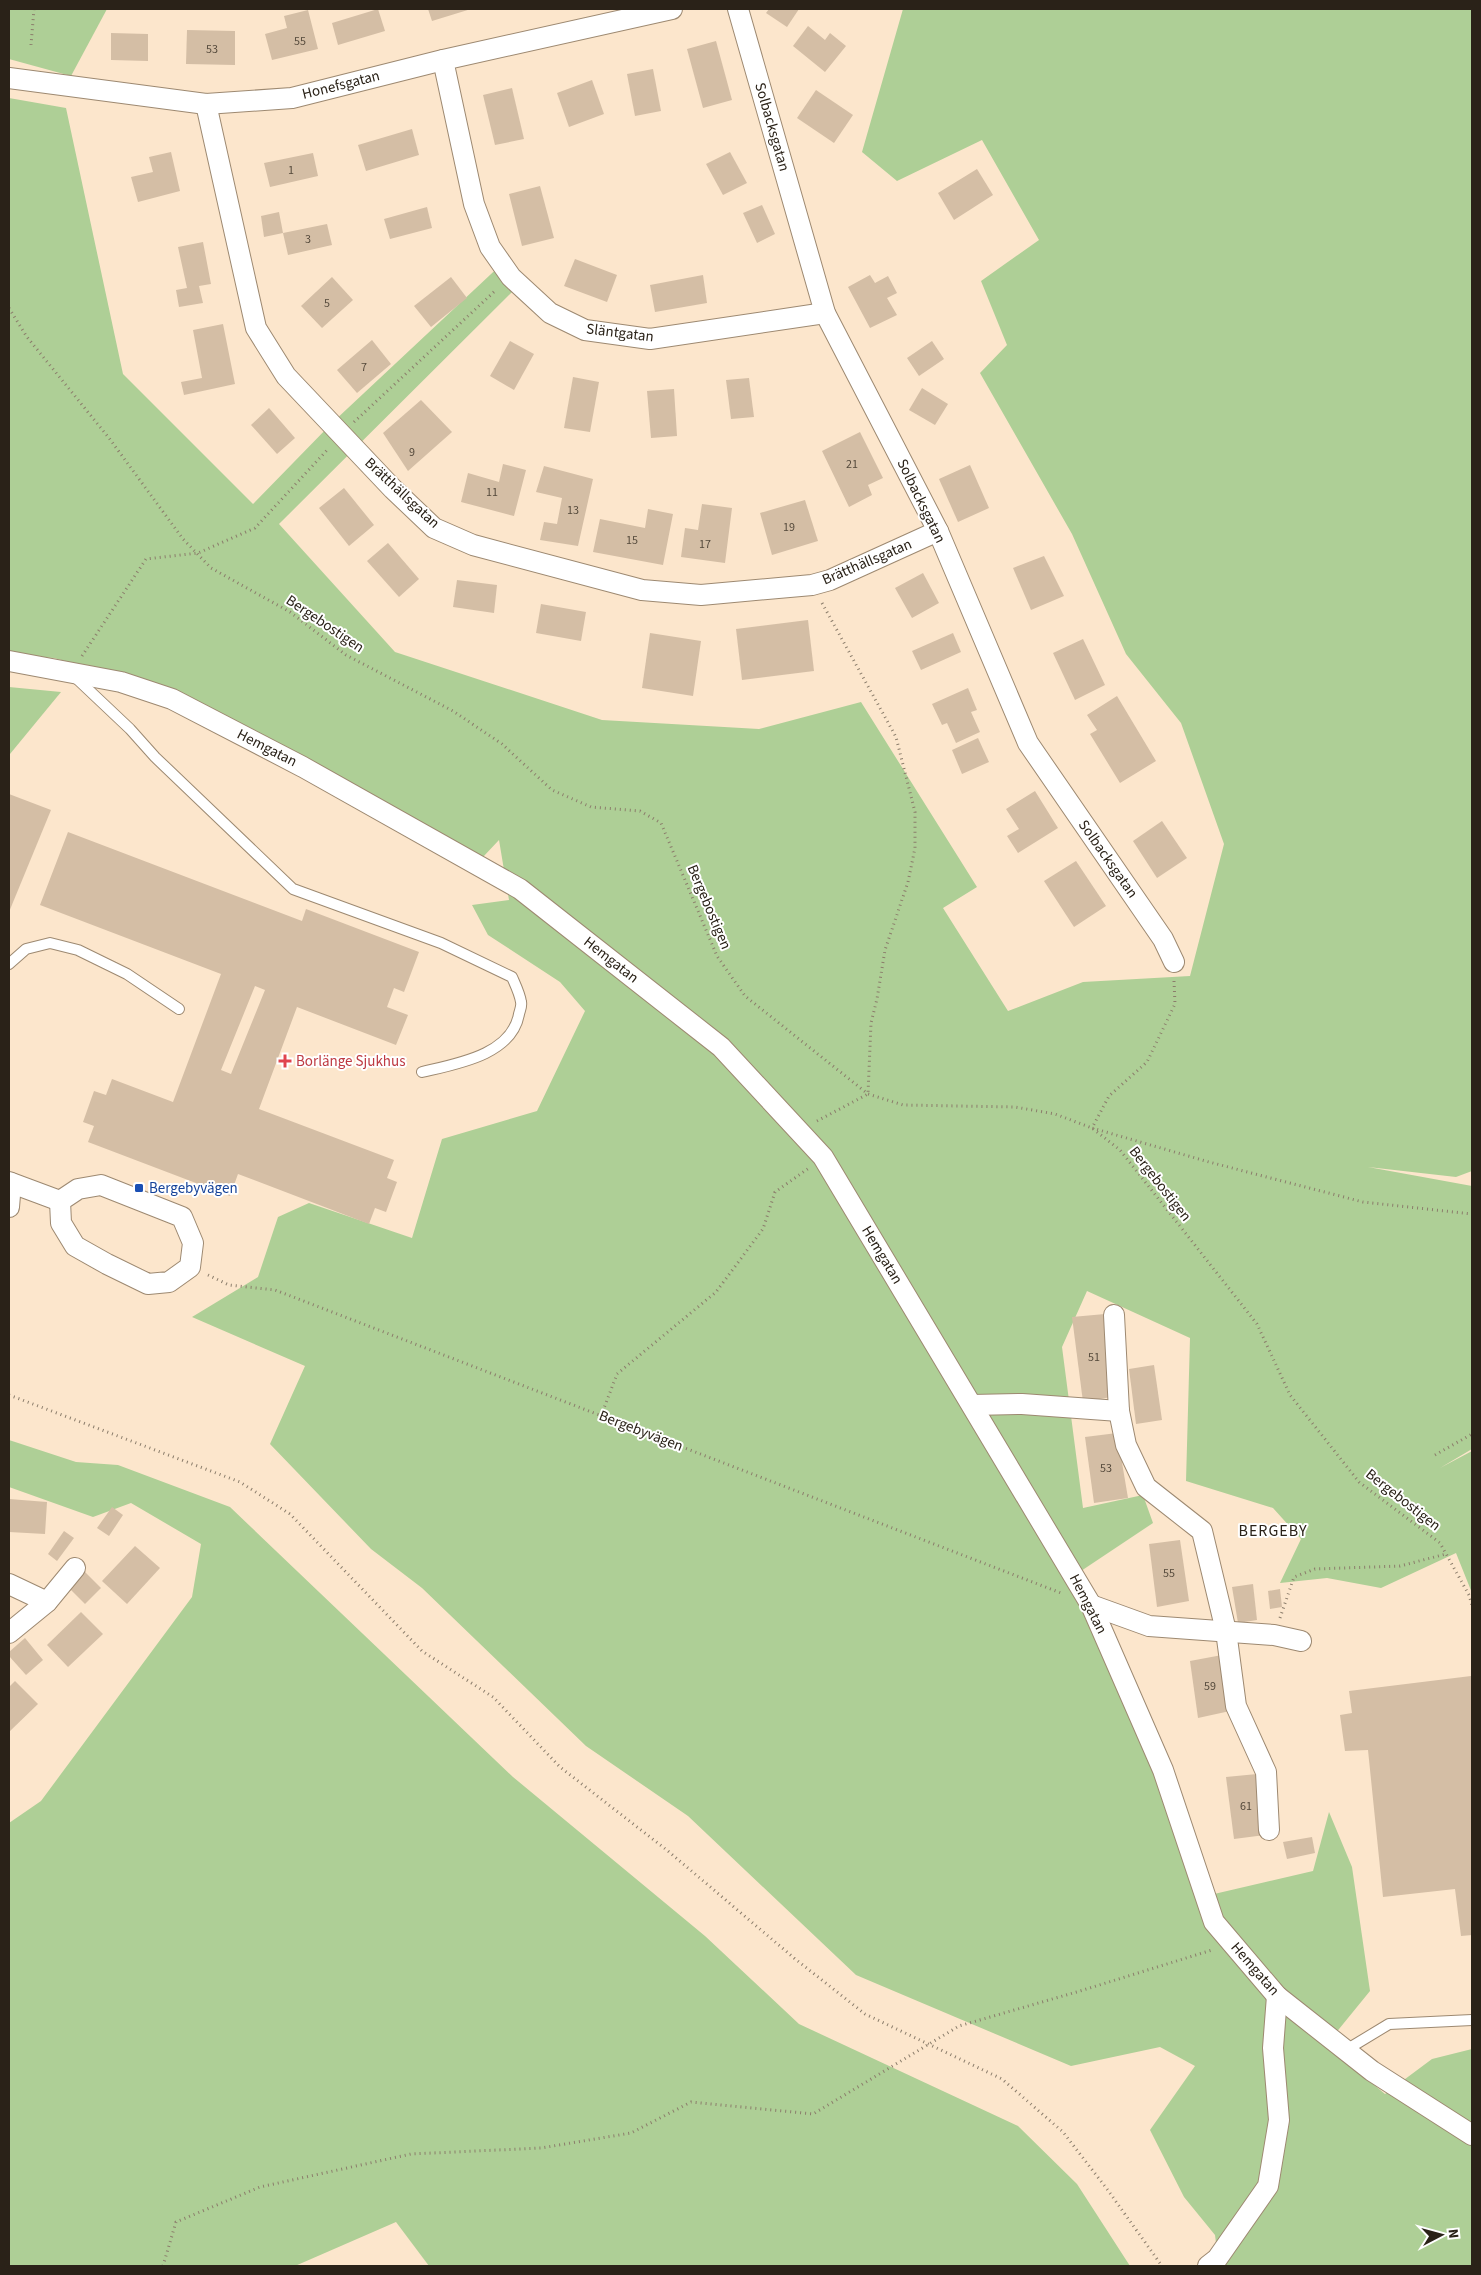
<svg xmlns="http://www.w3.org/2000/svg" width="1481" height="2275" font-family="'Source Sans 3',sans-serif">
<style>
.green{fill:#aecf96}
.building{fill:#d4bea5;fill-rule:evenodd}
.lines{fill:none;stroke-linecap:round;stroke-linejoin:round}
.service-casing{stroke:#9d8971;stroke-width:12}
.minor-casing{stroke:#9d8971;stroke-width:22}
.path{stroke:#8b7d6b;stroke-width:3;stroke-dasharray:1 4;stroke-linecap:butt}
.service{stroke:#fff;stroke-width:10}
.minor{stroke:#fff;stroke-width:20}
.health-dot{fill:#e0444e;stroke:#fff;stroke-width:2}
.transit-dot{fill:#1a4fb4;stroke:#fff;stroke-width:2}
.labels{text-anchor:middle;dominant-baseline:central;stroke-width:4;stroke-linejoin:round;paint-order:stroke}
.number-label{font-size:12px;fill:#54493b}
.street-label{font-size:15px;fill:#2a2218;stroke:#fff}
.health-label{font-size:15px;fill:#be3a42;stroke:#fff;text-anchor:start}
.transit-label{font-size:15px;fill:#164399;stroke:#fff;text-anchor:start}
.neighbourhood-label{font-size:16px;letter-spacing:1px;fill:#2a2218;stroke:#fff}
</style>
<rect width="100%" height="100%" fill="#fce6cc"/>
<g class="green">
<polygon points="9,9 107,9 71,76 9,59"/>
<polygon points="903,9 1472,9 1472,1171 1456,1177 1368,1167 1472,1186 1472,1449 1440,1468 1472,1451 1472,1593 1456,1553 1381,1588 1327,1578 1280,1583 1301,1539 1273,1508 1186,1481 1190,1338 1087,1291 1062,1347 1083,1508 1143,1495 1153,1523 1069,1579 1157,1774 1197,1898 1313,1871 1329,1812 1352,1867 1370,1991 1326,2045 1385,2094 1432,2059 1472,2049 1472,2266 1219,2266 1215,2235 1184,2197 1150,2130 1195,2066 1160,2047 1071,2066 856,1975 688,1816 586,1746 422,1588 371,1549 270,1444 305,1366 192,1317 258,1277 278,1217 309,1203 412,1238 442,1139 537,1111 585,1011 560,982 488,935 472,905 509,900 499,840 483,857 174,691 54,658 9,655 9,98 66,108 123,374 253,504 332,423 506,260 519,285 279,524 395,652 602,720 759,729 861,702 977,887 943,908 1008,1011 1083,982 1190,976 1224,844 1181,723 1126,654 1072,534 980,373 1007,345 981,281 1039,240 982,140 897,181 862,152"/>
<polygon points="9,687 61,692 10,754 9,754"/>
<polygon points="9,1440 76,1462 118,1465 230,1507 513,1777 705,1936 799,2024 1018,2126 1077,2184 1130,2266 429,2266 396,2222 295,2266 9,2266 9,1823 41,1801 192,1597 201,1544 131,1503 93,1517 9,1487"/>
</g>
<g class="building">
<polygon points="378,9 385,31 338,45 332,23"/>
<polygon points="428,9 471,9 432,21"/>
<polygon points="769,9 799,9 787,27 766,13"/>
<polygon points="308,10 318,49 272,60 265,34 287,28 284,16"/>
<polygon points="808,26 825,40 830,33 846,46 825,72 793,46"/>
<polygon points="187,30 235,31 235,65 186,64"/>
<polygon points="111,33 148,34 148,61 111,60"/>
<polygon points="716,41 732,100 703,108 687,49"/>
<polygon points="653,69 661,111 635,116 627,74"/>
<polygon points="592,80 604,114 569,127 557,93"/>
<polygon points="512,88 524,139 495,145 483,95"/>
<polygon points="816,90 853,115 834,143 797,118"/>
<polygon points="412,129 419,155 366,171 358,145"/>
<polygon points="171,152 180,191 138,202 131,177 153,172 149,157"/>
<polygon points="730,152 747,183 723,195 706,164"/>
<polygon points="313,153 318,176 270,187 264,163"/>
<polygon points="977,169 993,195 954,220 938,193"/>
<polygon points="540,186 554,238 522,246 509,194"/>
<polygon points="762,205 775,234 757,243 743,213"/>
<polygon points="427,207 432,228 390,239 384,219"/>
<polygon points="279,212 283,233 264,237 261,216"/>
<polygon points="327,224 332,245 288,255 283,233"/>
<polygon points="203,242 211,284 199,286 203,303 179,307 176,290 187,288 178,247"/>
<polygon points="575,259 617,275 607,302 564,286"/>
<polygon points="703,275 707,303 655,312 650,285"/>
<polygon points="870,275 875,283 888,276 897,293 887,298 897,315 870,328 848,287"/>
<polygon points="332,277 353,300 322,328 301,306"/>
<polygon points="451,277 467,298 431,327 414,306"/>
<polygon points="223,324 235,384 184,395 181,382 202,378 193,330"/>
<polygon points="372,340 391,364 357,393 337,370"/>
<polygon points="510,341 534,354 514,390 490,376"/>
<polygon points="932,341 944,359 919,376 907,358"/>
<polygon points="573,377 599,382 590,432 564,428"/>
<polygon points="749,378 754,417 731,419 726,380"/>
<polygon points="922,388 948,404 935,425 909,410"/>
<polygon points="674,389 677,436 651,438 647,391"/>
<polygon points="421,400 452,432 408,471 383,433"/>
<polygon points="269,408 295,438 277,454 251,425"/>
<polygon points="860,432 883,478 868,485 872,495 849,507 822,451"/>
<polygon points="503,464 526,470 514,516 461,502 468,473 499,482"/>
<polygon points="970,465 989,508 958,522 939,479"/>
<polygon points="544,466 593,479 578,546 540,540 544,522 557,524 562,498 536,492"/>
<polygon points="344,488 374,525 349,546 319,508"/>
<polygon points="805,500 818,541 772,555 760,513"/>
<polygon points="702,504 732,508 725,563 681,557 685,528 698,530"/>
<polygon points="648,509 673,514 663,565 593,552 600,519 645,528"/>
<polygon points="388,543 419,579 399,597 367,561"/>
<polygon points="1044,556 1064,596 1031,610 1013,568"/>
<polygon points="923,573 939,603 912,618 895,588"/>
<polygon points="457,580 497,585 494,613 453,607"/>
<polygon points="541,604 586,612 581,641 536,633"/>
<polygon points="808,620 814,671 742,680 736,629"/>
<polygon points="650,633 701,641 693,696 642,688"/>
<polygon points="953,633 961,652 921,670 912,651"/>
<polygon points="1083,639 1105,685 1075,700 1053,653"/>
<polygon points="968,688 977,710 971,712 980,732 956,743 947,723 942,725 932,704"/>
<polygon points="1117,696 1156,761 1120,783 1090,734 1097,730 1087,715"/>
<polygon points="978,738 989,762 962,774 952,750"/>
<polygon points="1035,791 1058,828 1018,853 1007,836 1019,829 1006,809"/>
<polygon points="9,794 51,810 9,912"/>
<polygon points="1162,821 1187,858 1157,878 1133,841"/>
<path d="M68,832l234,89 4,-12 113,43 -15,40 -10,-4 -7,19 21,8 -12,30 -99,-38 -38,102 135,51 -7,18 10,4 -11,30 -11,-4 -6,16 -131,-50 -8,22 -142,-54 6,-16 -11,-4 11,-31 12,4 6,-16 61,23 48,-128 -181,-69zM255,986l10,4 -34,84 -10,-4z"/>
<polygon points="1076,861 1106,906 1074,927 1044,881"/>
<polygon points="1105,1314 1117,1396 1083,1402 1072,1317"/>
<polygon points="1154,1365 1162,1420 1136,1424 1129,1369"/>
<polygon points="1117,1433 1128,1498 1094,1503 1085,1437"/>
<polygon points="9,1499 47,1502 45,1534 9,1532"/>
<polygon points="112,1507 123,1515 109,1536 97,1528"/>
<polygon points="64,1531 74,1538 57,1561 48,1554"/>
<polygon points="1180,1540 1189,1601 1157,1607 1149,1544"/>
<polygon points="135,1546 160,1568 127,1604 102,1581"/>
<polygon points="80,1567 101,1588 85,1604 64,1583"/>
<polygon points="1253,1584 1257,1620 1238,1623 1232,1587"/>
<polygon points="1280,1589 1282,1607 1270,1609 1268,1591"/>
<polygon points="81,1612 103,1634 68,1667 47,1645"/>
<polygon points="25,1638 43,1660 26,1675 9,1656 9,1652"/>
<polygon points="1222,1655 1230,1711 1198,1718 1190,1661"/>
<polygon points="1471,1676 1472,1689 1472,1935 1461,1936 1455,1889 1383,1897 1368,1750 1345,1751 1340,1715 1352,1713 1349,1691"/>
<polygon points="15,1681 38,1704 9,1732 9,1687"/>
<polygon points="1257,1774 1265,1835 1234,1839 1226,1777"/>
<polygon points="1312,1837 1315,1853 1287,1859 1283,1842"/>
</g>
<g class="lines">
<g class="service-casing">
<g id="service">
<path d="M75,677l55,52 25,28 138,132 148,54 71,34c3,7 8,17 9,25 1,4 -1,8 -2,12 -7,41 -63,50 -97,58"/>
<polyline points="9,964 26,949 50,943 78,950 127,974 179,1009"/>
<polyline points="1346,2050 1389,2024 1472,2020"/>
</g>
</g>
<g class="minor-casing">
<g id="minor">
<polyline points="738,9 825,313 938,531 1028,743 1163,939 1174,962"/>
<polyline points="443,60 474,204 490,247 511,277 550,313 585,330 650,339 825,313"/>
<polyline points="9,78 206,104 292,98 443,60 672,9"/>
<polyline points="206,104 256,328 286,376 393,489 434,528 473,545 642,590 701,595 812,585 830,580 938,531"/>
<polyline points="9,661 121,682 172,699 303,767 520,889 721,1047 823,1157 1091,1605 1163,1770 1214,1922 1277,1996 1372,2071 1472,2135"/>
<polyline points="9,1182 60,1201"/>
<polygon points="101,1185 182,1217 193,1243 190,1267 169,1282 148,1284 107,1264 75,1246 61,1223 60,1201 78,1189"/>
<polyline points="9,1207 11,1183"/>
<polyline points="1114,1315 1119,1411 1126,1445 1146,1487 1202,1531 1226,1631 1236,1706 1266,1772 1269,1830"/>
<polyline points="972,1405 1022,1404 1119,1411"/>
<polyline points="9,1584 47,1602"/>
<polyline points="1091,1605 1149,1626 1274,1635 1301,1641"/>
<polyline points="9,1633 47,1602 75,1568"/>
<polyline points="1208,2266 1217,2259 1268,2186 1279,2120 1273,2048 1277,1996"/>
</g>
</g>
<g class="path">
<polyline points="31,45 34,9"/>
<polyline points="9,308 27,337 109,438 183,539 211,568 290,612 346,655 453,711 502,744 552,790 591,807 640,811 661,823 717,956 745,996 868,1094 903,1105 1015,1107 1055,1114 1092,1128 1120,1150 1257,1324 1290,1395 1359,1482 1440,1543 1469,1595 1472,1605"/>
<polyline points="354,422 496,290"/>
<polyline points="82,656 146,559 198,553 255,528 329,448"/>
<polyline points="1174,981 1175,1004 1147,1062 1109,1096 1092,1128 1209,1162 1363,1202 1472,1214"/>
<polyline points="817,1121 868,1094 871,1023 877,999 885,950 908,882 915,848 915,812 896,737 822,603"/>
<polyline points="208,1275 229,1285 275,1290 1061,1593"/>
<polyline points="9,1395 240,1482 290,1514 422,1651 493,1697 560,1767 668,1851 794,1958 865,2014 1002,2079 1063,2132 1107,2189 1162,2266"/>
<polyline points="601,1416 617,1374 716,1292 763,1229 775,1192 809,1168"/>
<polyline points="1435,1455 1472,1434"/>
<polyline points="1280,1618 1294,1577 1315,1569 1400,1566 1446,1554"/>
<polyline points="163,2266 176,2222 260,2187 411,2154 541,2148 631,2133 691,2102 813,2114 959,2026 1080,1991 1212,1950"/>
</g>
<use href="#service" class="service"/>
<use href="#minor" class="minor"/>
</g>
<path class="health-dot" d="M282.5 1053.5h5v5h5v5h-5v5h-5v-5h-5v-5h5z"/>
<rect class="transit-dot" x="134" y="1183" width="10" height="10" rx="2.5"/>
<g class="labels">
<g class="number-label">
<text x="300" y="41">55</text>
<text x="212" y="49">53</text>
<text x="291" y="170">1</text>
<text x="308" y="239">3</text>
<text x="327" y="303">5</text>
<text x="364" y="367">7</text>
<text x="412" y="452">9</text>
<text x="852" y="464">21</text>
<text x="492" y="492">11</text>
<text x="573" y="510">13</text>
<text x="789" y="527">19</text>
<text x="632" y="540">15</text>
<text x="705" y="544">17</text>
<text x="1094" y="1357">51</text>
<text x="1106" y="1468">53</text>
<text x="1169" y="1573">55</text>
<text x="1210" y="1686">59</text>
<text x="1246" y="1806">61</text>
</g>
<g class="street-label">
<text transform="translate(341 85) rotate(-14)">Honefsgatan</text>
<text transform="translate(772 127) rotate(74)">Solbacksgatan</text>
<text transform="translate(620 333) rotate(7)">Släntgatan</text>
<text transform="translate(402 493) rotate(43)">Brätthällsgatan</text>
<text transform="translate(921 501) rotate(64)">Solbacksgatan</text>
<text transform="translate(867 562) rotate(-23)">Brätthällsgatan</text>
<text transform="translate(325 624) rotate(34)">Bergebostigen</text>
<text transform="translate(267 748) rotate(27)">Hemgatan</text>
<text transform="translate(1108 859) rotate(55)">Solbacksgatan</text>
<text transform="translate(709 907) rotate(67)">Bergebostigen</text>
<text transform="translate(611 960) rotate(38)">Hemgatan</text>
<text transform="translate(1160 1184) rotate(52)">Bergebostigen</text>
<text transform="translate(882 1255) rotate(59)">Hemgatan</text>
<text transform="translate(641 1431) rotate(21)">Bergebyvägen</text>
<text transform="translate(1403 1500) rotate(38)">Bergebostigen</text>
<text transform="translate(1088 1604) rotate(63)">Hemgatan</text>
<text transform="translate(1255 1969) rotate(49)">Hemgatan</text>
</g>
<g class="health-label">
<text x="296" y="1061">Borlänge Sjukhus</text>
</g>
<g class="transit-label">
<text x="149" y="1188">Bergebyvägen</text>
</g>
<g class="neighbourhood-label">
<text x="1273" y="1531">BERGEBY</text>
</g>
</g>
<rect width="1481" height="2275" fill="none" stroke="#2a2218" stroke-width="20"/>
<g transform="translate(1441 2235) rotate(84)" stroke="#ffffff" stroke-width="4" paint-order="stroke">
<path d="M0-4L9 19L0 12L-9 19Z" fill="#2a2218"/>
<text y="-8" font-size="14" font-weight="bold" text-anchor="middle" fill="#2a2218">N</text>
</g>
</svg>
